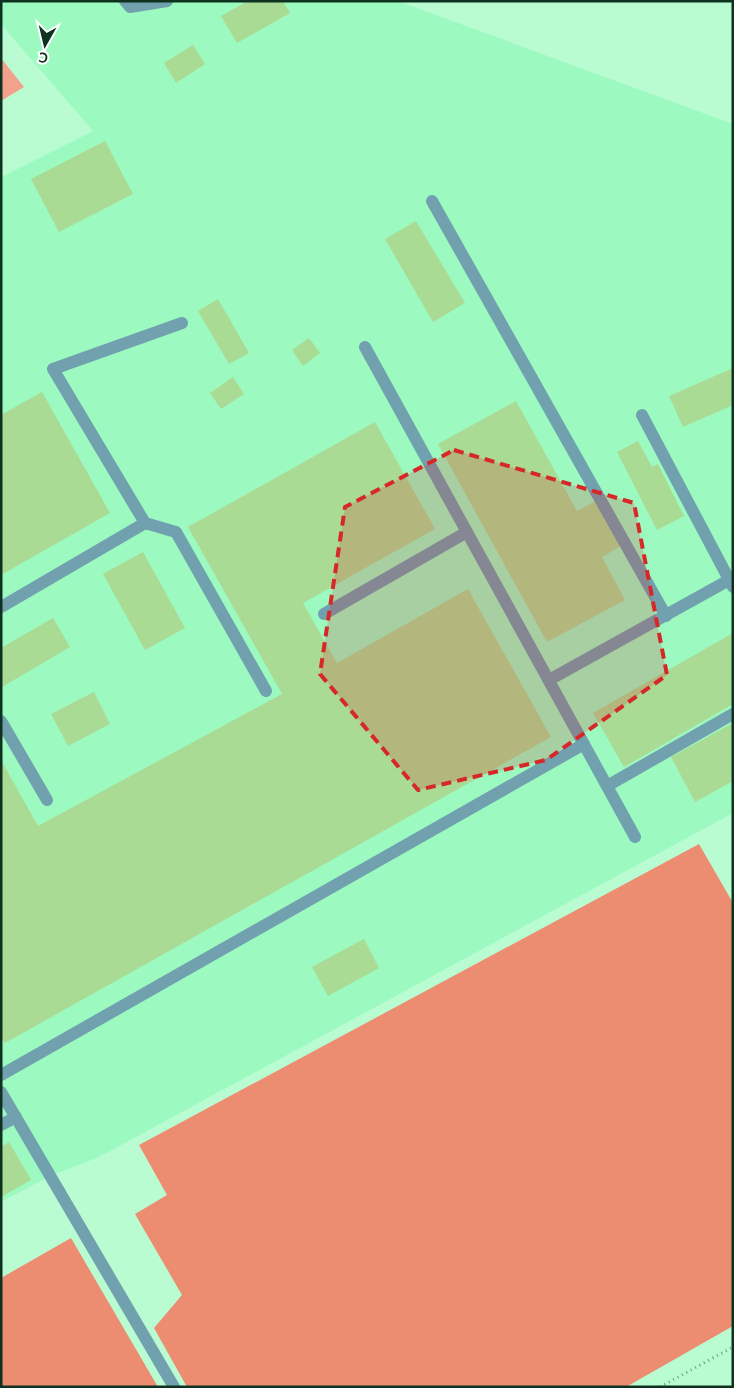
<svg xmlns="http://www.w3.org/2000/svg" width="734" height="1388" font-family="Mulish,sans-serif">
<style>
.built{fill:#9cf9c0}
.green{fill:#f2a28c}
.forest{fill:#ec8d72}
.building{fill:#aadb94}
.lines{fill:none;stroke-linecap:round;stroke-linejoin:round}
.path{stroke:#699d7d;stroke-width:3;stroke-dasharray:1 4;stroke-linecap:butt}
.minor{stroke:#71a1ae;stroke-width:12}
.marked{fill:#d62828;fill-opacity:0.2;stroke:#d62828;stroke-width:4;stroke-dasharray:10 6;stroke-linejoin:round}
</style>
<rect width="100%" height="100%" fill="#bafcd2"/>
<polygon class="built" points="1,1 398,1 733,124 733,813 99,1157 50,1176 1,1202 1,177 93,131 1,24"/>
<polygon class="green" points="1,58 24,87 1,101"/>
<g class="forest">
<polygon points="699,844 733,903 733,1326 626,1387 187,1387 154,1328 182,1295 135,1214 167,1195 139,1145"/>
<polygon points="71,1238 158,1387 1,1387 1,1278"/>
</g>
<g class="building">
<polygon points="248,1 283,1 290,13 237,43 221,16"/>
<polygon points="193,45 205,64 176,83 164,63"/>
<polygon points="105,141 133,194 59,232 31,179"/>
<polygon points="416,221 465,303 433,322 385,239"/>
<polygon points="218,299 249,353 229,364 198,311"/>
<polygon points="309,338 320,353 303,366 292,350"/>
<polygon points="733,368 733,405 683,427 669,396"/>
<polygon points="233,377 244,394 221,409 210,393"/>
<polygon points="42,392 110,513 1,575 1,415"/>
<polygon points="516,401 577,511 596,501 621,546 602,557 625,600 547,642 438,444"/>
<polygon points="375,422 435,529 303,603 337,663 468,589 551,737 5,1043 1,1037 1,760 38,826 282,694 188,527"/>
<polygon points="638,441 652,467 658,464 684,516 657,530 617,452"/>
<polygon points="143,552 185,628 145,650 103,574"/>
<polygon points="53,618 70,647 2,687 1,648"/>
<polygon points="733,633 733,704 624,767 593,713"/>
<polygon points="94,692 110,724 68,746 51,714"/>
<polygon points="733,723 733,781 695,802 671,757"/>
<polygon points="364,939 379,968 328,996 312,967"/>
<polygon points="9,1142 31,1180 1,1197 1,1147"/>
</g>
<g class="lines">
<polyline class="path" points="660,1387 733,1347"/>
<g class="minor">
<polyline points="125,1 130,7 167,1"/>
<polyline points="432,201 666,616"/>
<polyline points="365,347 635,837"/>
<polyline points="642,415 733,587"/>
<polyline points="145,523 176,532 266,691"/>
<polyline points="1,607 145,523 53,369 182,323"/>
<polyline points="324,614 467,532"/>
<polyline points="549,680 729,580"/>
<polyline points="1,721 47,800"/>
<polyline points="607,786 733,714"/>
<polyline points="1,1075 584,744"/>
<polyline points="1,1092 174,1387"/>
<polyline points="1,1125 16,1117"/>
</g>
</g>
<path class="marked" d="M454,450l180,53 33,172 -121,85 -128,30 -98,-116 25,-167z"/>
<rect width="734" height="1388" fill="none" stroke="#0e321f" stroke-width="5"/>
<g transform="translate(45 45) rotate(188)" stroke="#ffffff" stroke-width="4" paint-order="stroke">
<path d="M0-4L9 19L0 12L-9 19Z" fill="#0e321f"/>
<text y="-8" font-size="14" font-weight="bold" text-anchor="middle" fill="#0e321f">С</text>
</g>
</svg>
